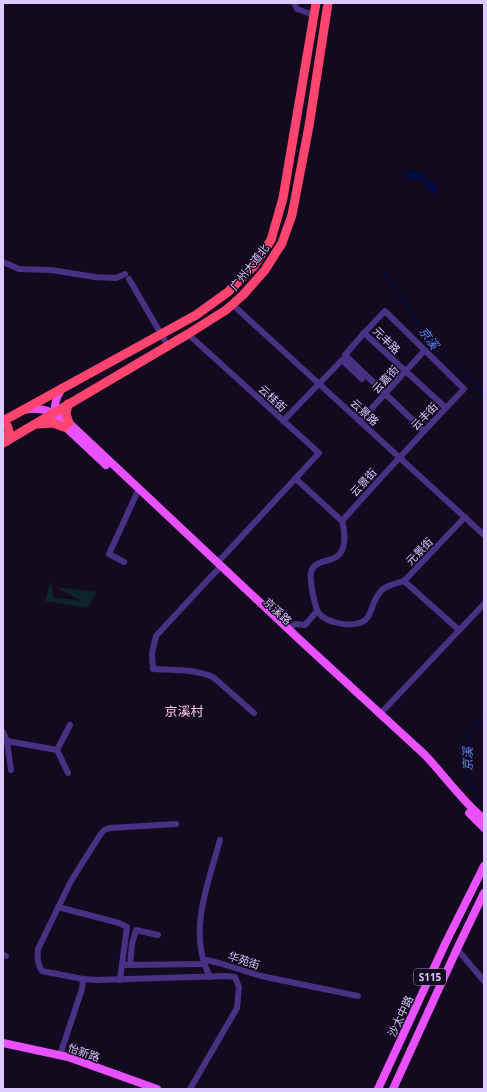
<svg xmlns="http://www.w3.org/2000/svg" width="487" height="1092" font-family="'Noto Sans','Noto Sans SC',sans-serif">
<style>
.green{fill:#0d242a}
.water{fill:#040b3f}
.lines{fill:none;stroke-linecap:round;stroke-linejoin:round}
.stream{stroke:#040b3f;stroke-width:1.5}
.minor{stroke:#483083;stroke-width:6}
.major{stroke:#e950ff;stroke-width:8}
.highway{stroke:#ff446f;stroke-width:9}
.labels{text-anchor:middle;dominant-baseline:central;stroke-width:3;stroke-linejoin:round;paint-order:stroke}
.shield{fill:#130a20;stroke:#a090bc;stroke-width:1}
.shield-label{font-size:10px;font-weight:bold;fill:#ddc9ff}
.street-label{font-size:11px;fill:#ddc9ff;stroke:#130a20}
.water-label{font-size:12px;font-style:italic;fill:#5788ff;stroke:#130a20}
.quarter-label{font-size:13px;fill:#ffcbdf;stroke:#130a20}
</style>
<rect width="100%" height="100%" fill="#130a20"/>
<polygon class="green" points="51,580 53,597 82,601 56,587 97,592 87,608 45,601"/>
<polygon class="water" points="405,169 425,174 426,178 429,179 430,182 438,185 436,191 434,194 428,191 424,181 417,179 410,181 407,178"/>
<g class="lines">
<g class="stream">
<polyline points="383,270 433,347 475,384 484,398"/>
<polyline points="484,719 473,726 465,748 465,774 481,800 484,801"/>
</g>
<g class="minor">
<polyline points="294,3 297,9 314,15"/>
<polyline points="3,262 19,269 51,270 95,277 116,278 125,274"/>
<polyline points="129,279 168,346"/>
<polyline points="233,305 484,535"/>
<polyline points="364,333 345,355 424,431"/>
<polyline points="188,334 319,453 218,562"/>
<polyline points="283,421 342,360 362,379"/>
<polyline points="360,421 425,350"/>
<polyline points="296,479 342,521"/>
<path d="M342,521c40,-45 81,-89 122,-132l-79,-78 -21,22 82,75"/>
<path d="M342,521c3,10 5,30 -6,36 -7,5 -19,3 -24,12 -4,7 2,31 4,38 2,8 10,13 18,15 10,3 27,5 34,-5 5,-9 6,-20 14,-27 5,-5 16,-7 22,-9"/>
<polyline points="124,562 109,554 137,493"/>
<path d="M218,569l-62,67 -4,17 1,16c19,1 42,0 60,8l41,36"/>
<polyline points="288,629 295,624 305,625 317,611"/>
<polyline points="459,630 404,581 465,517"/>
<polyline points="380,714 484,604"/>
<polyline points="3,732 7,741 11,770"/>
<polyline points="7,741 57,750"/>
<polyline points="57,750 70,725"/>
<polyline points="57,750 68,773"/>
<path d="M176,824l-66,4 -6,2 -4,5 -29,46 -33,68c-1,8 -1,15 4,22l41,8 13,1 129,-4 10,1 4,10 -2,21 -47,81"/>
<polyline points="58,907 119,923 127,927 120,980"/>
<polyline points="457,949 484,981"/>
<polyline points="3,955 6,956"/>
<polyline points="123,965 203,964 207,960 219,963 261,976 358,996"/>
<polyline points="130,965 132,944 136,930 158,935"/>
<path d="M210,977c-23,-44 -2,-93 10,-137"/>
<polyline points="60,1055 82,989 83,979"/>
</g>
<g class="major">
<path d="M62,388c-7,11 -10,21 -4,32l48,45"/>
<path d="M24,410c17,-4 32,2 45,13l231,217 125,115c20,21 36,45 59,64"/>
<polyline points="469,813 484,828"/>
<polyline points="3,1043 68,1057 157,1089"/>
<polyline points="378,1089 446,942 484,866"/>
<polyline points="393,1089 457,949 484,893"/>
</g>
<g class="highway">
<polyline points="68,404 66,414 69,423"/>
<polyline points="3,421 196,315 228,292 254,266 271,240 283,198 316,3"/>
<path d="M3,423c8,3 6,11 4,18"/>
<polyline points="38,424 53,423 64,427"/>
<polyline points="3,443 188,334 226,310 243,295 265,270 282,243 292,215 309,126 328,3"/>
</g>
</g>
<g class="labels">
<rect class="shield" x="414" y="969" width="32" height="16" rx="3"/>
<g class="shield-label">
<text x="430" y="977">S115</text>
</g>
<g class="street-label">
<text transform="translate(249 267) rotate(-52)">广州大道北</text>
<text transform="translate(387 340) rotate(44)">元丰路</text>
<text transform="translate(385 379) rotate(-47)">云嘉街</text>
<text transform="translate(273 398) rotate(43)">云桂街</text>
<text transform="translate(365 412) rotate(43)">云景路</text>
<text transform="translate(424 416) rotate(-46)">云丰街</text>
<text transform="translate(363 482) rotate(-48)">云景街</text>
<text transform="translate(419 551) rotate(-46)">元景街</text>
<text transform="translate(278 611) rotate(43)">京溪路</text>
<text transform="translate(244 960) rotate(18)">华苑街</text>
<text transform="translate(400 1016) rotate(-65)">沙太中路</text>
<text transform="translate(84 1052) rotate(19)">怡新路</text>
</g>
<g class="water-label">
<text transform="translate(429 338) rotate(53)">京溪</text>
<text transform="translate(467 759) rotate(-90)">京溪</text>
</g>
<g class="quarter-label">
<text x="184" y="711">京溪村</text>
</g>
</g>
<rect width="487" height="1092" fill="none" stroke="#ddc9ff" stroke-width="8"/>
</svg>
